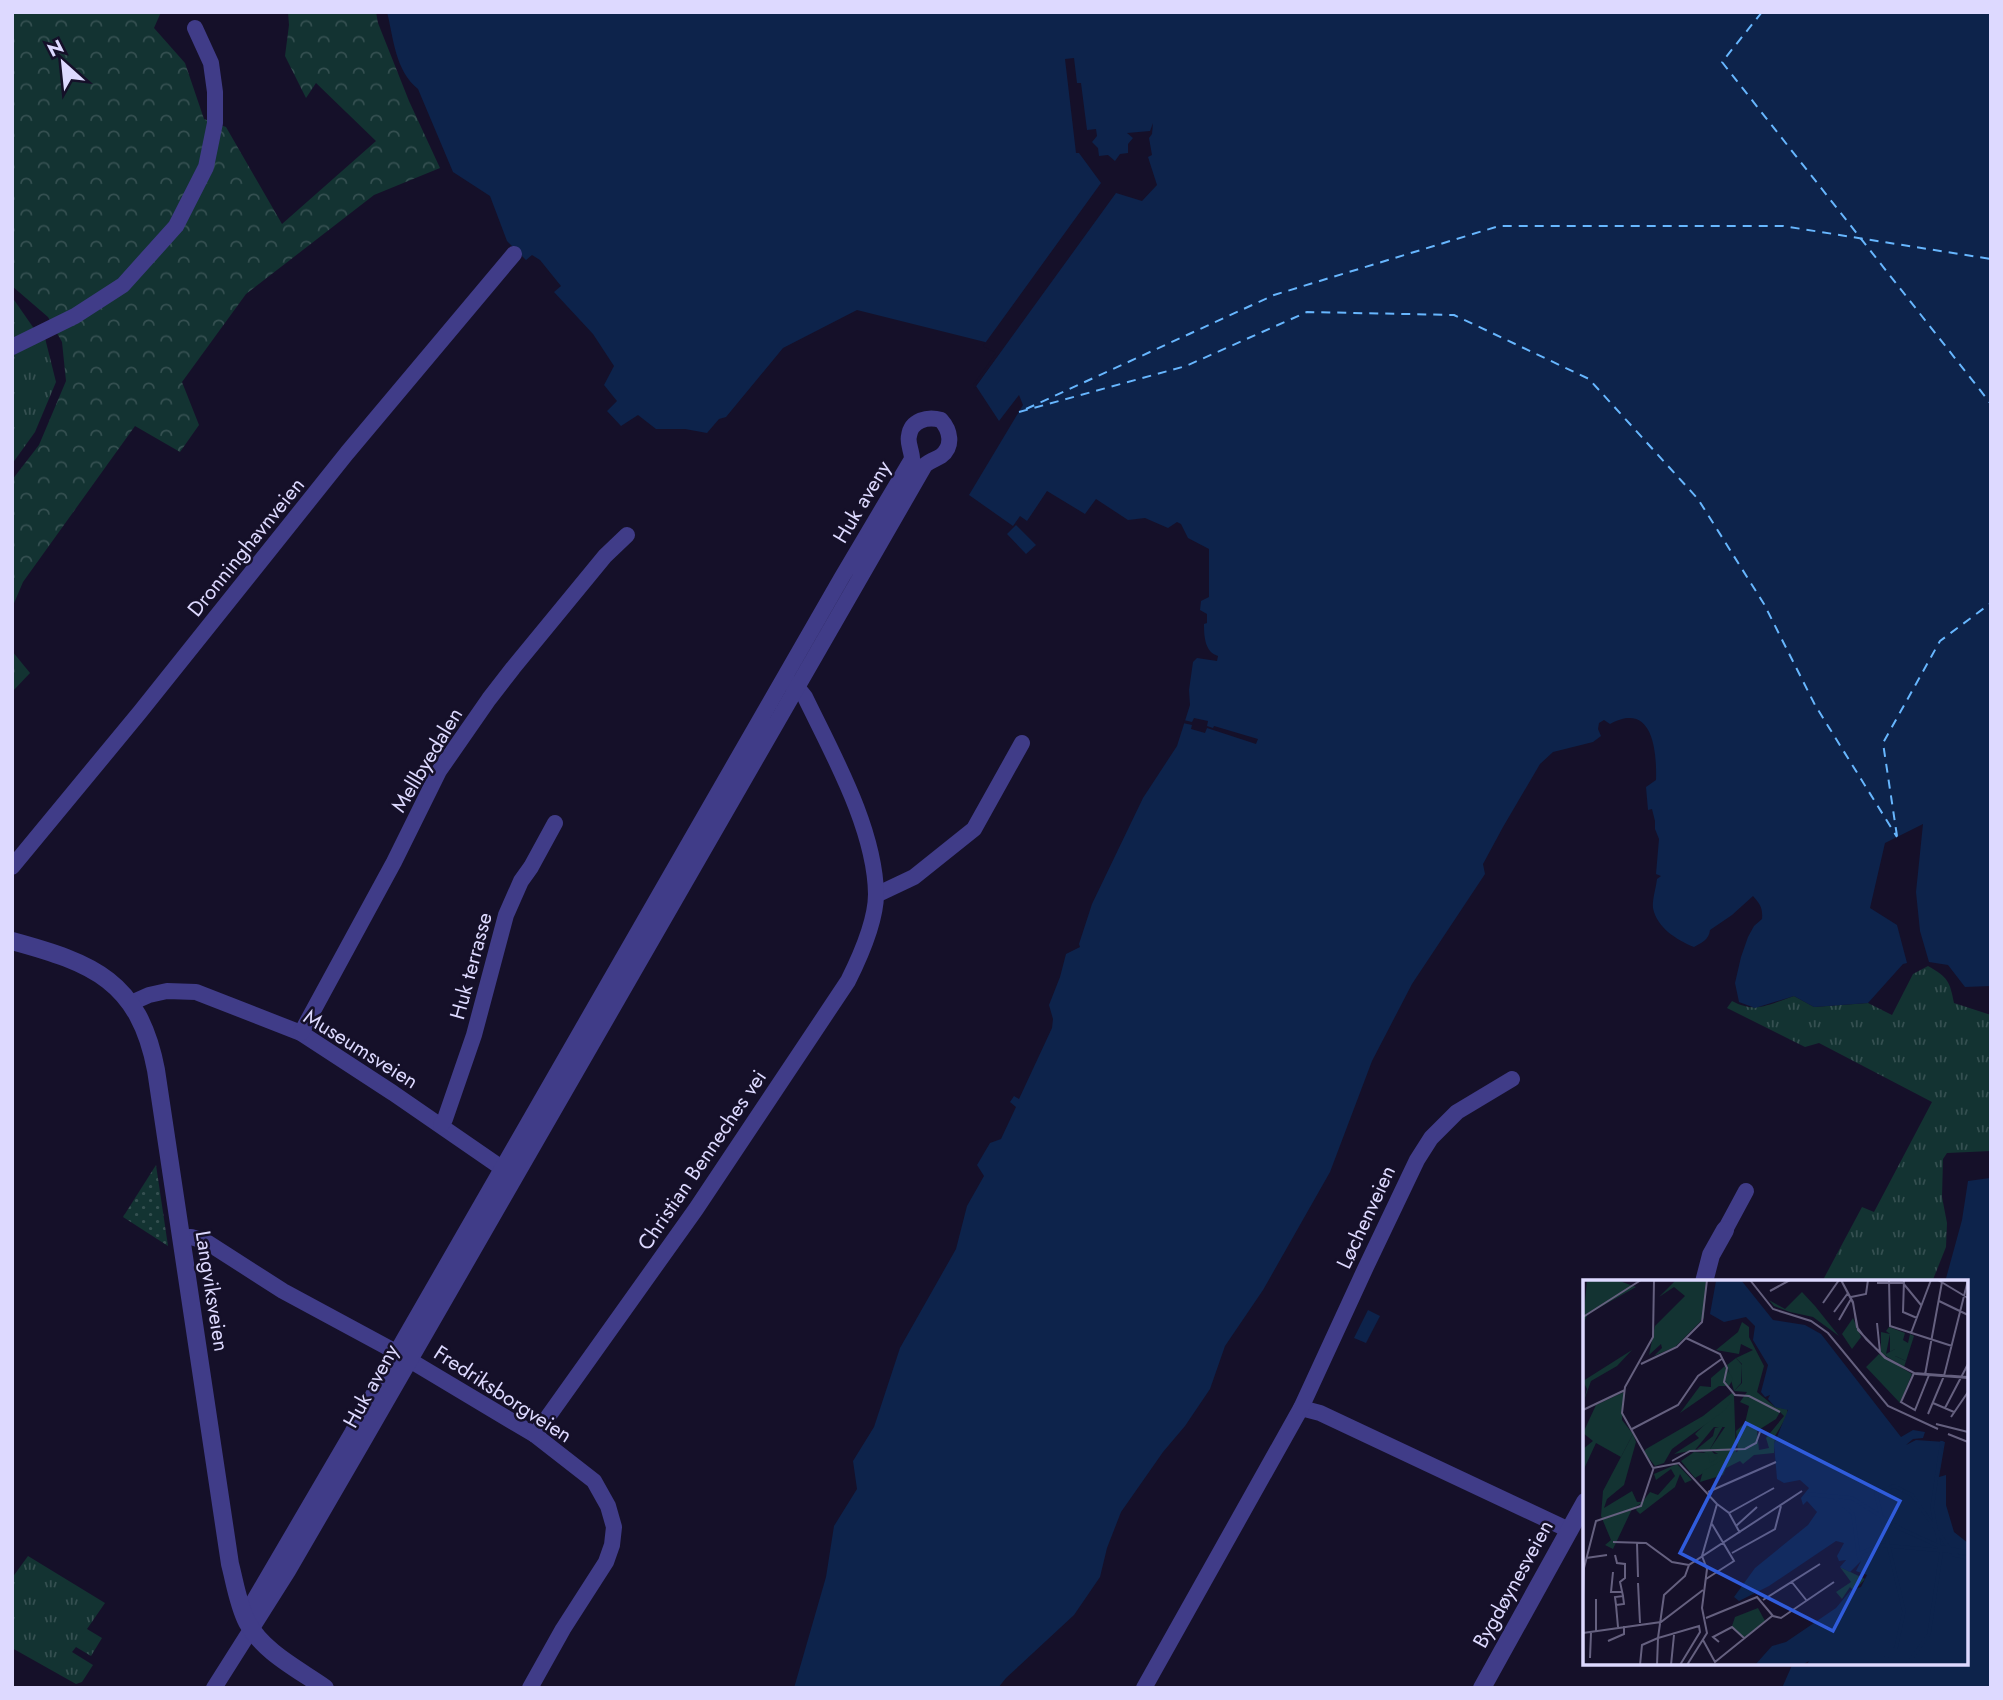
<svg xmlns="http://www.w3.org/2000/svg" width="2003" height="1700" font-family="Jost,sans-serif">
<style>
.grass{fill:url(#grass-tufts)}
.forest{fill:url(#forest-crowns)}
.garden{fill:url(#garden-dots)}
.water{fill:#0d234b}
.pier{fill:#151029}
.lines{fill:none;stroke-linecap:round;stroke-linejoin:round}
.ferry{stroke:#67b6fe;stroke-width:2;stroke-dasharray:9 7;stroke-linecap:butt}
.minor{stroke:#403c88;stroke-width:16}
.tertiary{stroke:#403c88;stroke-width:18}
.labels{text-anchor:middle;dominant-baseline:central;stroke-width:5;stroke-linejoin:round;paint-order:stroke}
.street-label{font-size:21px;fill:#ddd9ff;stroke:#151029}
.inset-river{fill:none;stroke:#0d234b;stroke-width:3.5}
.inset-road{fill:none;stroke:#65607f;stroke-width:2}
.view{fill:#305cdc;fill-opacity:0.15;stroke:#305cdc;stroke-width:3.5}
.inset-edge{fill:none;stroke:#ddd9ff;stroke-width:3.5}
</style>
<defs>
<pattern id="grass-tufts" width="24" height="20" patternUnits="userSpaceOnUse" patternTransform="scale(1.75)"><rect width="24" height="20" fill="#133332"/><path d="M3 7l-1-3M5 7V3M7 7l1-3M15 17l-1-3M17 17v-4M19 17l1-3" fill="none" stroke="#355051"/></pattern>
<pattern id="forest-crowns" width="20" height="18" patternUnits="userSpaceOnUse" patternTransform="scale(1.75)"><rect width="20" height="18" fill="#133332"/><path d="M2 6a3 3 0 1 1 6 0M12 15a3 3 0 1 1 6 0" fill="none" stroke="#355051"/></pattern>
<pattern id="garden-dots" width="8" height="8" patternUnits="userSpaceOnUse" patternTransform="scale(1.75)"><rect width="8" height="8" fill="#133332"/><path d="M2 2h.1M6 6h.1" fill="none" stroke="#355051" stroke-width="1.8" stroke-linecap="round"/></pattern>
</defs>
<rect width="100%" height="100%" fill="#151029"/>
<g class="grass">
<polygon points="12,297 35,330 12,341"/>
<polygon points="45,338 56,382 35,432 12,464 12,354"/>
<path d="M1928,966c20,11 22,16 26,37l37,12v136l-44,2 -4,6 -1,38 5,26 -1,24 -14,35h-106l-3,-2 39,-73 12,5 58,-110 -113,-59 -14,4 -78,-39 5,-7c24,13 38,3 62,-5l20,11 54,-4 24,12 21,-41z"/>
<polygon points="28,1556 105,1603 87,1629 102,1638 91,1656 76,1647 72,1652 93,1665 82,1682 76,1684 12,1648 12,1578"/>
</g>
<g class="forest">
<polygon points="12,12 161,12 154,28 185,63 204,119 226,127 282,224 376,141 316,83 306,98 285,56 289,25 288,12 376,12 378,23 409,101 440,168 374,195 246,294 182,382 199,425 180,452 135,426 23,582 12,608 12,480 39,445 66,381 62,342 48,317 12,286"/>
<polygon points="12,651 30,673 12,692"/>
</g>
<polygon class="garden" points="156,1165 168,1246 123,1217"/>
<g class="water">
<path d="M387,12h1604v974l-26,1 -17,-22 -19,-3 -9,-31 -4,-39 7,-68 -38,19 -15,65 27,17 10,38 -4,1 -35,39 -54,4 -20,-11 -39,12 -16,-6 -4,-19 6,-26 7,-20 6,-11 8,-7c1,-11 -2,-15 -9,-23l-21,19 -22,15c-1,10 -9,13 -16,17 -17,-7 -37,-19 -41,-39 -1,-8 3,-20 4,-29l4,-3 -5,-2 3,-35 -4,-10v-8l-3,-12 -4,1 -2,-23 10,-7c1,-31 -4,-79 -46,-56l-6,-4 -5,3 -1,6 3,7 -8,6 -40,10 -13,12 -37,63 -20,37 2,10 -73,110 -40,77 -42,111 -67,118 -38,56 -15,43 -25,37 -22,26 -42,60 -14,36 -7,29 -26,38 -68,63 -8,10h-204l32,-111 8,-51 23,-37 -4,-28 21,-34 26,-79 56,-99 11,-43 17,-30 -7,-11 13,-22 11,-4 15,-32 -6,-5 4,-6 5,3 33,-71 1,-9 -4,-14 11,-28 6,-23 14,-7 -1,-3 13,-40 51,-106 34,-52 13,-41 -1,-15 4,-28 4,-4 20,3 1,-5c-13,-4 -14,-19 -14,-32l3,-1v-9l-7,-4 1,-9 8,-4v-48l-21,-11 -7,-14 -4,-2 -9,6 -23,-10 -17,2 -32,-21 -11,15 -38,-23 -20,30 -7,-5 -7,10 -44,-31 54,-90 -4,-10 -20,26 -23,-35 24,-34 -15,-10 -128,-32 -74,38 -57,69 -7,2 -12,14 -22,-4h-29l-18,-14 -17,11 -14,-15 10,-10 -13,-16 10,-19 -21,-32 -39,-42 7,-6 -21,-26 -8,-5 -6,5 -19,-19 -17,-45 -37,-24 -35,-83c-23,-19 -24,-49 -31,-77z"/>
<polygon points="1016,525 1036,545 1026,554 1007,534"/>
<polygon points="1990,1178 1991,1688 1782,1688 1793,1663 1966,1663 1966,1282 1945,1282 1962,1220 1968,1181"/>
<polygon points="1368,1310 1380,1316 1366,1343 1354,1338"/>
</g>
<g class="pier">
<polygon points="1074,58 1077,83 1081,83 1087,130 1096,129 1097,136 1092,142 1098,148 1099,156 1108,155 1115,161 1120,154 1128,153 1128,144 1133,138 1127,133 1150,131 1153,123 1152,134 1149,138 1152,155 1148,157 1157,185 1142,201 1116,193 974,389 973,385 996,353 983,346 1101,183 1079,153 1076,153 1065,59"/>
<polygon points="1194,718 1208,721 1207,726 1213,728 1214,726 1258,739 1256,744 1207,728 1205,733 1191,729 1192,725 1183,723 1184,720 1192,722"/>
</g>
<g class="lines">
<g class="ferry">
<polyline points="1762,12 1722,62 1991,404"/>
<polyline points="1026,409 1274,295 1499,226 1783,226 1991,259"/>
<polyline points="1019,412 1186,366 1307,312 1454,315 1589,379 1698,499 1764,604 1815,705 1897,837"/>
<polyline points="1897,836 1883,743 1940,641 1991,603"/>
</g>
<g class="minor">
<polyline points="12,347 75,316 123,285 176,226 206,167 215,123 215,92 211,63 195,28"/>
<polyline points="12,867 140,712 347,453 514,254"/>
<polyline points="876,895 914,877 974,829 1022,743"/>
<polyline points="131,1003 149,995 167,991 196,992 301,1033 393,1093 509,1173"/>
<polyline points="301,1033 394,862 439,771 489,699 513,668 605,556 627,535"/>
<polyline points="441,1125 445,1119 474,1035 506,915 521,881 531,867 555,823"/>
<polyline points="1725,1230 1746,1191"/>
<polyline points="181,1238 191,1237 205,1241 283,1291 396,1352 535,1435 594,1481 608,1506 614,1527 612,1545 606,1562 563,1629 530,1688"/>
<polyline points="1301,1408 1320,1413 1569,1530"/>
<path d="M535,1435l161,-226 152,-228c12,-24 28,-59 28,-87 -1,-65 -43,-139 -71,-197l-8,-10 -8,-4"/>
<path d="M214,1688l74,-117 76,-131 561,-975c5,-4 11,-6 16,-9 13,-10 9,-26 0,-36 -13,-4 -30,0 -32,16 -2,7 3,15 3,23l-70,118 -439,764 -51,92 -107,183"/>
<polyline points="1144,1688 1301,1408 1366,1267 1417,1160 1431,1138 1457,1112 1512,1079"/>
</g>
<g class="tertiary">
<path d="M12,941c81,22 127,40 144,129l74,494c5,19 8,40 17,58 16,30 51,47 78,66"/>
<polyline points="1704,1282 1711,1255 1725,1230"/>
<polyline points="1482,1688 1585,1502"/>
</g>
</g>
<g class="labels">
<g class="street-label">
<text transform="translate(862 502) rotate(-59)">Huk aveny</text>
<text transform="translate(246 547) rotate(-51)">Dronninghavnveien</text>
<text transform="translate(427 760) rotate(-59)">Mellbyedalen</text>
<text transform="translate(471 966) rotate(-75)">Huk terrasse</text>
<text transform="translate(361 1049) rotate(32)">Museumsveien</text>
<text transform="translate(702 1160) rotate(-56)">Christian Benneches vei</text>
<text transform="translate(1366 1217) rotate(-65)">Løchenveien</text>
<text transform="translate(212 1291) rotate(81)">Langviksveien</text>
<text transform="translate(371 1386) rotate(-61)">Huk aveny</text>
<text transform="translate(503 1394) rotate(33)">Fredriksborgveien</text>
<text transform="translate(1513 1584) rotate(-61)">Bygdøynesveien</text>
</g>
</g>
<g transform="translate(1583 1280)">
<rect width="385" height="385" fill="#151029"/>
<path d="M219,12l13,14 24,30 -26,-19 -23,-5 -16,-6 -5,-6 16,9zM270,38l8,19 -9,12 -10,-15zM306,47l16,6 -2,7 5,3 2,-9 4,2 -8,25 -11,-5v-7l-5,3v-18l-4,-3zM296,74l33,20 -12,29 -34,-36zM153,78l6,7 -1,18 -7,8 -7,-26zM41,112l-2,28 11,14 -12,23 -25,-14 -13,28v-22l10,-8 -10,-8 13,-28zM151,116l2,58 -41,24 -14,-17 13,-9 24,2 -8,-5 15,-22h-11l-19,23 -21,4 25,-16 -4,-4zM257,287l25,12 -11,12 -4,-4 -8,12 -6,-7 15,-10zM175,328l7,13 -21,17 -12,-12 3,-9z" fill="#133332"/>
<path d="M4,0h30l19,7 -48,27 -5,10zM93,0h30l-2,38 -29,29 -21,9 8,-8 -1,-4 -12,11 6,-29 30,-30 -11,-9 -15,10zM159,42l7,5v10l15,29 -7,26 18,15 12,2 1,5 -13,22 -1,17 -20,2 -11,9 -3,-3 -14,7 -3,7 -23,7 3,-11 35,-20 -2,-20 9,-8 4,-17 -9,-4 7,-10 -13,-1 8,-8v-19l-6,-6 17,-8 -12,-6 -2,10 -23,-4 22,-18zM197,132l4,4 -18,22 3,10 -10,2 -2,-19 19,-12zM298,52l9,2 -4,20 9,-5v7l11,5 -2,6 -23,-14zM49,70l-15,16 -26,15 -8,22 4,-14 -4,-8zM142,86l8,13 -4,7h-10l-39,27 20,-27 11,1v-9zM149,113l3,2 -10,15 -53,39 -8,14 -9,3 -11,-14 2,-3 57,-33zM140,146l-13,23 8,9 -8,5 -2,-9 -11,-5 16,-13 2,-8zM50,154l3,8 -12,43 -17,14 -3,9 28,-17 5,11h6l-11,7 -19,40 -8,-4 6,-5 -10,-24 2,-25zM94,184l15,16 -7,3 -5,-9 -5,13 -35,27 -4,-4 14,-18 8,3 17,-19 -4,-7 -15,11 -2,-6z" fill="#133332" fill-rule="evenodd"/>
<path d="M158,0l32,40 32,5 16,9 80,103 12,-7 12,2 -2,6 -10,1 -7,6 10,-5 29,2 -6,35 7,-2v30l8,27 14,11v122h-162l3,-4 -7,4h-47l17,-19 14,-4 50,-34 15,-18 10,-3 6,-12 -11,-4 5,-10 -11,11 -10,-5 6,-7 -7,1 -2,-5 7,-13 -8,-2 -67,45 -30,15 -5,-4 21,-29 53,-43 9,-13 -10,-11 -4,4 -2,-7 8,-10 -9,-8 -16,3 -7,-4 -3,-35 14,-34 -13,-3 -7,-8 2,-4 -5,2 -4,-5 7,-27 -15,-25 2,-14 -9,-9 -22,5 -14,-8 6,-33z" fill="#0d234b"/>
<path class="inset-river" d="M225,214l44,4 49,31 40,18 27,5M233,215l18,2 19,17 6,44M276,280l2,-7 19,-8 88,8M295,385l18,-17 8,-37 -28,-117 18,-8 18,9 42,60 14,3M324,385l22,-31 12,-80 -9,-46 10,-67"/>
<path class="inset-road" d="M167,0l23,29 38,12 17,12 60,73 50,23M258,0l12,22 4,25 9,12M258,0l12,23 5,27 27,28 31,16 52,4M306,0l1,46 62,20M321,0l-1,32 14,6M355,0l30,18M294,3h26l18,22M187,11l20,-11M268,17l15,-3 2,-14M356,21l29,14M240,23l16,-23M251,32l14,-19M0,37l58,-37M256,40l12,-21M294,43l3,29M328,53l20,-53M103,58l34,16 7,14 -3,14 11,13 14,1 31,16M283,59l20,19 28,15 54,4M58,84l36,-17 25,-25 5,-42M331,93l-13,29 14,8 14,-35M342,95l17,-93M350,123l21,9M362,128l23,-44M0,130l42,-20M345,134l16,-38 24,-96M368,137l17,-25M353,144l32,8M49,149l46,-24 20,-29 25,-18M365,154l20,8M89,181l18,-10 55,-2 11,-6 4,-11M70,188l26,-5 38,41 -15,52 5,13 -5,39 5,25 -20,32M70,188l-31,-55 3,-26 28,-50 1,-57M125,212l68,-30M134,224l12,9 11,20M146,233l45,-25M153,246l21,-19M30,262l33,1 26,19 17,3M54,263l1,34M149,273l43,-24 6,-23M32,275l2,8 8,1v14l-5,4 3,14M3,278l21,-3M30,292l-2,20h12M123,299l28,-18 -22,-37M208,301l16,20M55,303l2,40M0,315l1,-27 12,-47 45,-15 13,-39M180,320l57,-36M33,325l8,-1 -1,-8 -8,1 1,8 2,22M123,338l51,-21 16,19 8,2 53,-36M13,352v-33M0,353l78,-11 42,-32M120,360l12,22 57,-46M25,361l16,-7v-8M136,362l-6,-5 19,-10 12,11M7,378l1,-25M57,385l2,-20 16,-7 6,-43 21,-19 4,-11 113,-74M74,385l1,-27 41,-12 1,6 -20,33M88,385l3,-30"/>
<path class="view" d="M163,143l154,78 -67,130 -153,-78z"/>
<rect width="385" height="385" class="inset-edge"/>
</g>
<rect width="2003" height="1700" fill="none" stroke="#ddd9ff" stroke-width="28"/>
<g transform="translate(63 63) rotate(333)" stroke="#151029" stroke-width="5" paint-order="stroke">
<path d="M0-5L12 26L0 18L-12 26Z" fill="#ddd9ff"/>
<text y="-10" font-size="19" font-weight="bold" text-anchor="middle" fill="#ddd9ff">N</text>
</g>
</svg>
